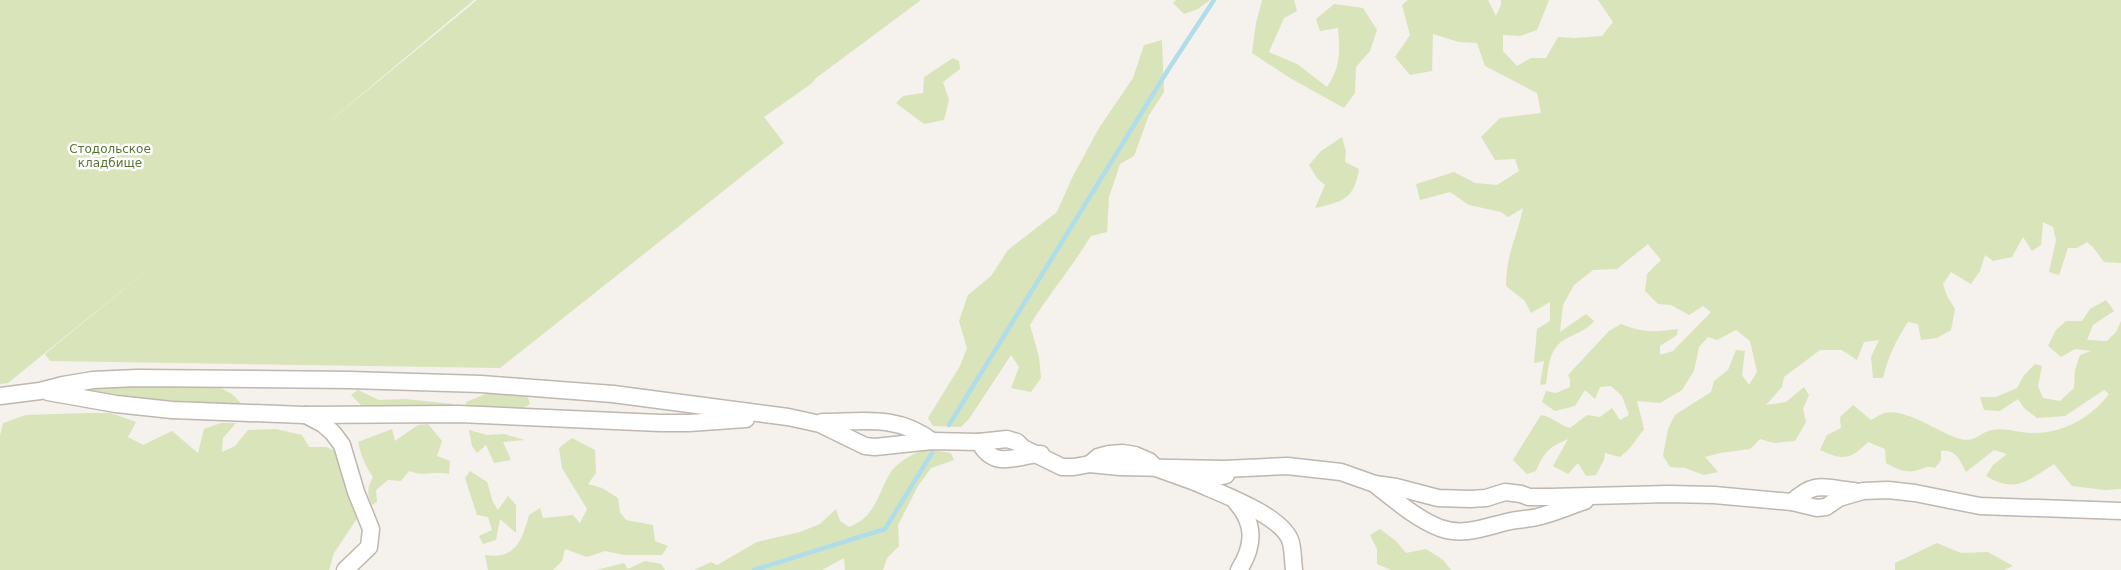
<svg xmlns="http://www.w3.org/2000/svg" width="2121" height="570" font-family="'DejaVu Sans',sans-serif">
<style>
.green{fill:#d9e4ba}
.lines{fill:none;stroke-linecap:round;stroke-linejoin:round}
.stream{stroke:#b0ddea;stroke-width:4.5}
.street-casing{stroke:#bfb7b0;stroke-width:19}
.street{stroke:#fff;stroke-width:16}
.labels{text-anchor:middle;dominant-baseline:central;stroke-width:5;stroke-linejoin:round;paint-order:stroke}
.park-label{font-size:12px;fill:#587632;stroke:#fff}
</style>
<rect width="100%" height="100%" fill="#f5f1ec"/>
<g class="green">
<polygon points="0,0 474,0 313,135 477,0 921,0 816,78 811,84 764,117 784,143 500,368 50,361 45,354 162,258 8,383 0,384"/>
<polygon points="1176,0 1210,0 1198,9 1184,14 1173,3"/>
<path d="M1262,0h32l3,11 -13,7 -15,34 28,12 30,23c14,-20 13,-37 11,-59l-18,3 -4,-12 18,-15 29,4 14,22 -7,21 -14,16 -1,26 -11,15 -54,-30 -38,-25 4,-30z"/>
<path d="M1408,0h80l8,16 5,-11v-5h48l-12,30 -17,6 -17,-1v16l14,15 14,-8h15l12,-21 17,1 27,-2 11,-14 -15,-22h523v263l-17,-1 -11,-15 -6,-5 -10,6h-9l-9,27 -10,-3 7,-32 -3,-13 -10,-5 -2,23 -9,6 -9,-14 -11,20 -19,4 -8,-6 -5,16 -9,13 -20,-12 -8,12 4,12 8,13 -4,21 -14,8 -16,2 -3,-16 -10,-2c-12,18 -20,35 -25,56h-10l-2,-21 8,-17 -15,2 -7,18 -15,-10h-22l-36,27 -2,10 -16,18 20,-3 18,-15 5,8 -6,14 3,13 -11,19 -21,2 -14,-4 -10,10 -30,4 -15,4 13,15 -14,3 -19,-7 -15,-1 -7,-11 5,-27 7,-14 36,-23 3,-11 14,-11 8,-20 9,1 -3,24 7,10 8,-13 -7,-31 -14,-11 -19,10 -9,-3 -9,10 -5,24 -12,19 -22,13 -23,-2 7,28 -14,19 -10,9 -15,-4 -1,7 -8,15 -10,1 -8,-13 -10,11 -15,-8 15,-27c-19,8 -24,13 -32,32l-9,3 -14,-14 28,-45c12,2 18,10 29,13l17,-13 13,2 12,-9 8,12 9,-5 -7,-19 -11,-10 -11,1 -5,12 -10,-9 -10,16 -20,5 -13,-9 4,-11 10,2 14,-6v-8l-2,-4 41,-44 12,-7c21,9 34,8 57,5l-1,6 -17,11v9l13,-4 38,-39 -8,-6 -14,9 -18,-10 -13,-1 -13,-13 2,-17 14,-14 -13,-16 -31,25 -24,1 -19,15 -11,20 -3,27 26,-18 8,7c-10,13 -28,14 -37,25 -9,10 -9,26 -11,38l-6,1 4,-24 -10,2 3,-34 13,-8v-19l-19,11 -6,-12 -19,-15c0,-31 11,-49 17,-78l-15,9 -7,-5 -32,-7 -19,-13 -30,8 -4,-16 38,-12 21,11 22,2 22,-14 -4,-12 -20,1 -14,-23 19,-19 41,-5 -4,-20 -52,-27 -8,-23 -18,-1 -26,-8 -1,37 -22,4 -15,-18 15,-22 -8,-30z"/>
<path d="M1162,40l2,52 -15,23 -15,41 -14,8 -11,33 -2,35 -16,4c-19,31 -42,58 -61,89l9,32 2,21 -10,14 -20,-4 8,-21 -8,-12 -42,64 -8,8 -28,-1 -5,-8 32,-52 7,-18 -8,-27 9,-26 23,-19 17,-26 49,-38 15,-34 27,-50 34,-50 11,-33z"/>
<polygon points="953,58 959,61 960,69 943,82 949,100 944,120 924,124 896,103 903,96 923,93 924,77"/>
<path d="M1342,137l4,15 -1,10 14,7c-5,30 -16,33 -44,39l10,-23 -8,-7 -8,-13 12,-14z"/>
<path d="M2106,300l8,11 -21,14 -6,15 20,1 9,-9 5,-11v168l-16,1 -33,-4 -18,-22c-25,16 -39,30 -68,12l7,-11 14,-11 -13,-4 -28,22c-6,-12 -10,-23 -25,-21v9l-6,8c-9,-3 -12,1 -21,3 -9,2 -20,-3 -28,-8l-1,-14 -17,-7c-19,19 -25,18 -48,8l7,-15 14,-7 -1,-11 13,-12 18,15c4,-2 9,-6 14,-7 21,-5 54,20 75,26 17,4 20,-7 32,-9 13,-3 28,3 41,3 29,1 59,-16 76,-39l-5,-4 -39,26 -28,2 -13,-10 -6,-9 -18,12 -16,-1 -4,-13h16l21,-9 7,-13 11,-11 7,2 -4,20 5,12 17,3 14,-13 1,-18 5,-15 11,-4 -16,-2 -14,8 -13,-11 8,-16 10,-9h16l8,-12z"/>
<polygon points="110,385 217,386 232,394 242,404 217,407 186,405 162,400 146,401 107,393 93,394 83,388"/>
<polygon points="358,390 379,400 405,399 453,404 449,409 364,408 351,395"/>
<polygon points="486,394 527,394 530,404 518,411 466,408 466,402"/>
<polygon points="86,413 111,413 136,422 128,437 143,445 172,431 198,453 204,429 221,423 236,423 223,438 222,452 235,446 248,430 276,429 302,435 309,447 326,447 343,454 364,508 334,553 329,570 0,570 0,436 3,423 26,415"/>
<path d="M428,424l14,17 -5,15 13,5 -1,13c-17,-3 -24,3 -40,-3l-8,10 -13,-1 -12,10 1,12 -5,3c-6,-11 -4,-18 1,-28 -8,-11 -12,-22 -15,-35l34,-13 3,12 23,-16z"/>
<polygon points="469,430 487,435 504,434 525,440 503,442 511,460 494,463 486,445 477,453 472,446"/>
<path d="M572,438l23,12 1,23 -8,11 14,4 16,10 2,14 6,8 27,5 2,16 13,5 -6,9h-38l-19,-4 -18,6 -22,-8 -3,12 -9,9h-65l-3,-15c30,5 37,-14 44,-40l11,-7 3,10 30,-3 7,8 7,-14 -25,-41 -3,-20z"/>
<path d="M930,448l8,3 13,2 3,7 -23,8 -13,18 -20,39 1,21 -12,12 -4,12h-38l-1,-12 -22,12h-128l17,-8 6,3 40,-23 43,-10 20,-8 16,-15 4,12 9,6c28,-11 28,-33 42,-55 6,-10 28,-22 39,-24z"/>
<polygon points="470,471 487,482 493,502 498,510 508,496 516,505 516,533 500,519 496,540 483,544 479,536 492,530 488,517 477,515 465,478"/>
<polygon points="1380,529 1396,541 1406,553 1426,549 1443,560 1451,570 1391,570 1377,564 1377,549 1370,535"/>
<polygon points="1937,543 1961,553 1988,552 2013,566 2004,570 1895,570 1895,563"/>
<polygon points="645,561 661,564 665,570 596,570 624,563 628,569"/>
</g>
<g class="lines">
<g class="stream">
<polyline points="949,425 1168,70 1214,0"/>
<polyline points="754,570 885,529 932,453"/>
</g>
<g class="street-casing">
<g id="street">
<polyline points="48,392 116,404 172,410 304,415 459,414 660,423 689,423 746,419"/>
<polyline points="0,396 40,391 63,385 93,380 137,378 350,380 481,384 613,394 788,417 820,424 865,446 875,447 932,441 979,442 1007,439 1017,442 1023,448 1062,467 1074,467 1090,464 1120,467 1224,469 1287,466 1341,472 1375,484 1396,487 1438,498 1470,499 1486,498 1505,492 1521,494 1529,497 1550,497 1668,494 1714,495 1792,502 1817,508 1826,507 1839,498 1863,491 1888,490 1915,493 1980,506 2121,511"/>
<polyline points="306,415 323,424 333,433 342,445 356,492 371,529 369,547 345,570"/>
<path d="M822,422c40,0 75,-8 110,19"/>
<path d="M979,442c16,29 37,13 62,12"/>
<polyline points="1090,464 1098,457 1109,454 1123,453 1135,455 1149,461 1156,468 1195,482 1226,475"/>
<path d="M1195,482c24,11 90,34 96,61 2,8 2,18 3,27"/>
<path d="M1377,486c19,15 40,33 63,42 25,9 47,-2 71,-7 10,-2 21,-2 30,-5 15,-4 29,-10 44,-15"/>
<path d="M1236,502c20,22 18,44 3,68"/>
<path d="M1792,502c24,-22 32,-14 62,-11"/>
</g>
</g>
<use href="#street" class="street"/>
</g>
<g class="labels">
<g class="park-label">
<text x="110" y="149">Стодольское<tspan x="110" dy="14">кладбище</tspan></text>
</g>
</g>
</svg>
